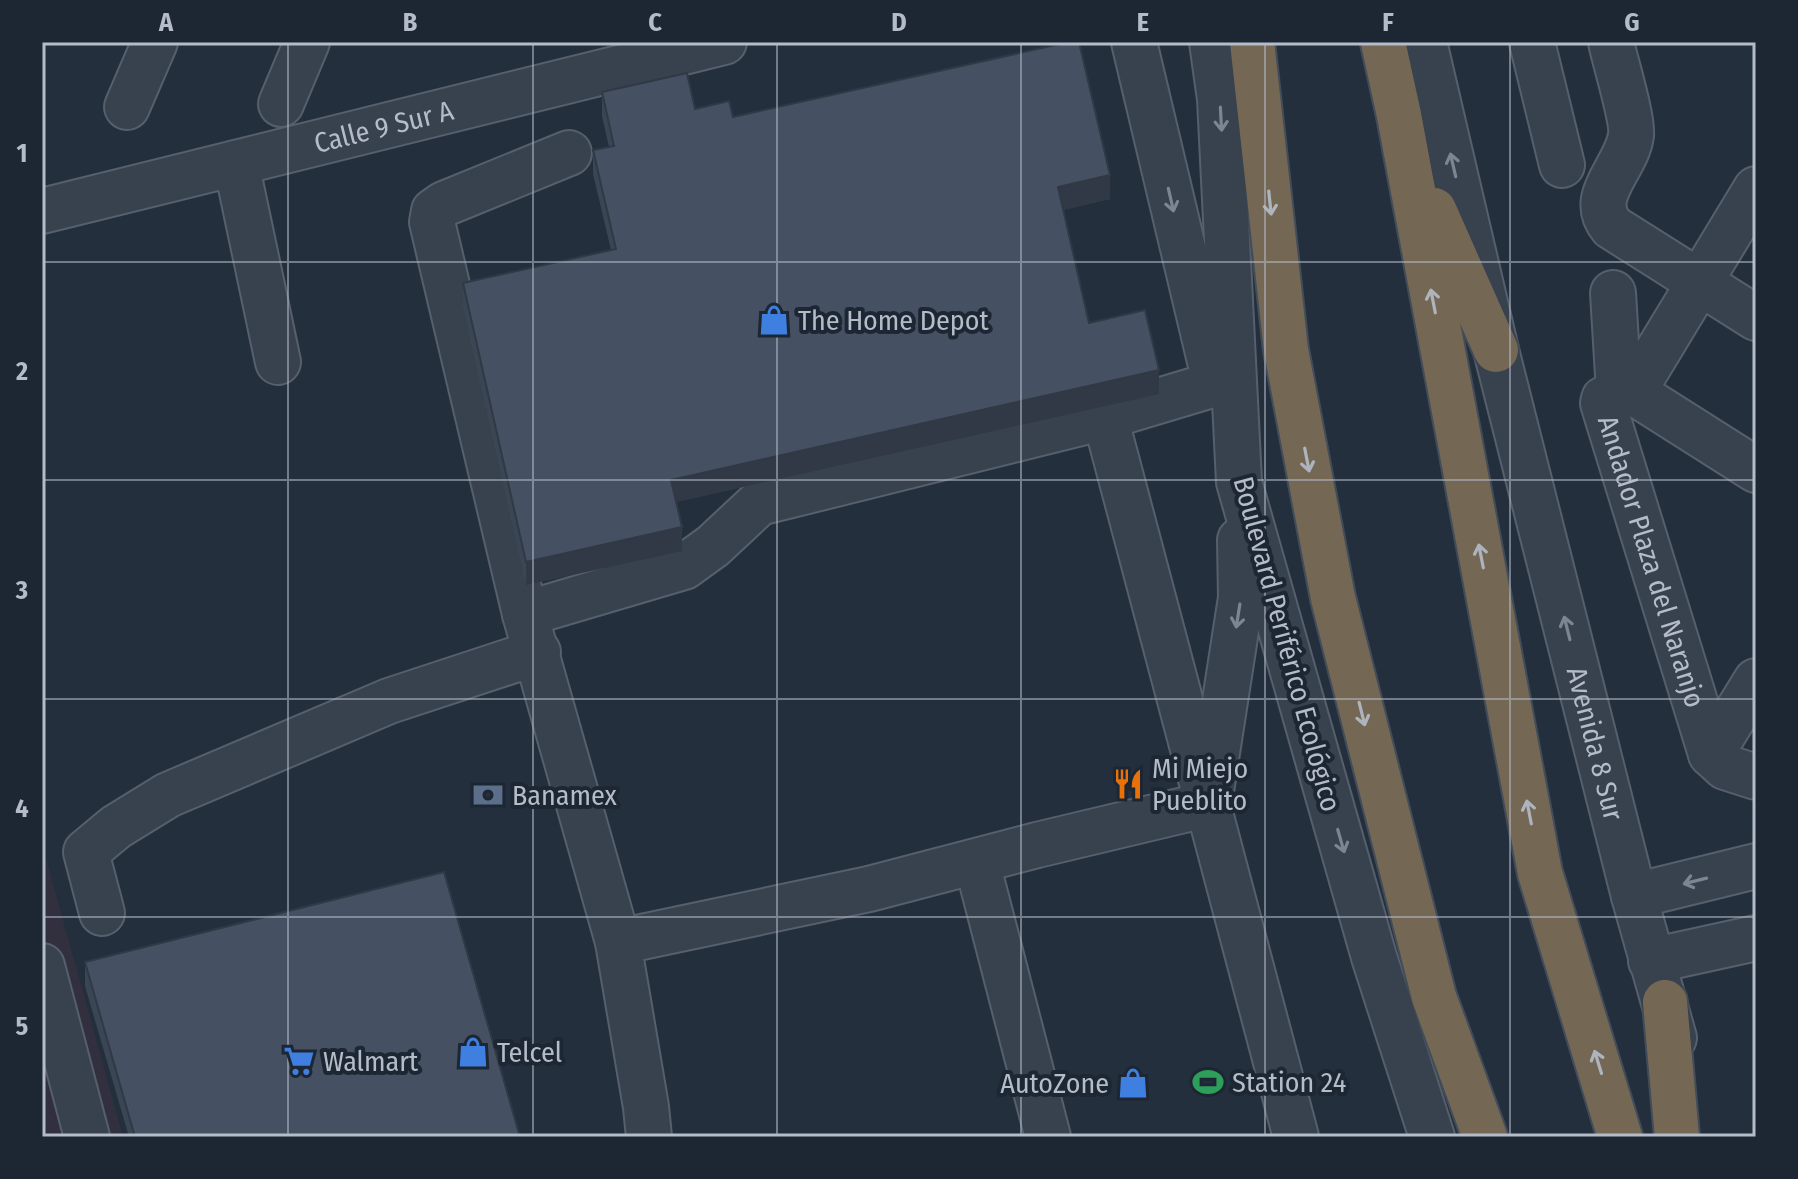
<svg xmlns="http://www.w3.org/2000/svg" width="1798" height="1179" font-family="'Fira Sans Condensed',sans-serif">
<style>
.medical{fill:#32303f}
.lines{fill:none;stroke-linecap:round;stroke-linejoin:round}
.minor-casing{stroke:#565f6c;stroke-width:48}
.highway-casing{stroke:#434c59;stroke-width:48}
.minor{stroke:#38414e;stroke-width:44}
.highway{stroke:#746855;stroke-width:44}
.wall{fill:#3b4654}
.shaded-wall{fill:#303945}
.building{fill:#455162;stroke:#303945;stroke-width:2}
.oneway{stroke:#7c8592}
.oneway2{stroke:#aeb4bd}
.grid{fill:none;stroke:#b4bcc9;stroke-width:2;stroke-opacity:0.55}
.labels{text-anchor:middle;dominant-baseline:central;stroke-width:8;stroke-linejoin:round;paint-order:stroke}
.street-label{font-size:28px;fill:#b4bcc9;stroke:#1d2633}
.poi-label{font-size:28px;fill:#b4bcc9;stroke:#1d2633;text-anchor:start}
.neatline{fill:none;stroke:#b4bcc9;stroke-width:3}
.grid-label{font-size:26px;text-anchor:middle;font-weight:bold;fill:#b4bcc9}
</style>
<rect width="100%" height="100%" fill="#242f3e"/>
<polygon class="medical" points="42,844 123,1137 42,1137"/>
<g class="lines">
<g class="minor-casing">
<g id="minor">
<polyline points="1134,42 1214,378"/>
<polyline points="1212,42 1220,99 1239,482 1374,957 1432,1137"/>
<path id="s1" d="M1424,42l72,308 138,546 40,142"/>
<polyline points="1532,42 1562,165"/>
<path d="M1611,42c4,19 22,77 20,93 -4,33 -45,61 -19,92l144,91"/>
<polyline points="281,104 307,42"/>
<polyline points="127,107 155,42"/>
<polyline points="569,153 444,204 434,211 432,222 525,614 618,942 646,1107 649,1137"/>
<polyline points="236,163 278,362"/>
<path id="s2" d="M42,211l682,-169"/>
<polyline points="1613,293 1619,392"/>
<polyline points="1633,392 1756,189"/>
<polyline points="1105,417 1296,1137"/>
<path id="s3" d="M1756,470l-123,-78h-14l-15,7 -1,4 108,351 14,13 31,10"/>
<polyline points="525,614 684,567 713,546 759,503 1105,417 1215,384"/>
<polyline points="1711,754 1756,681"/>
<polyline points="1209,804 1241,598 1240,540"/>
<polyline points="977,863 1048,1137"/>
<polyline points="1634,896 1756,866"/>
<polyline points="102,913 86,852 116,827 168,795 389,701 538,652"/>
<polyline points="618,942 869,889 1037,845 1209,804"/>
<polyline points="1651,961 1756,938"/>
<polyline points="42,966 87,1137"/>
</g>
</g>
<g class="highway-casing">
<g id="highway">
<polyline points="1252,42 1286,350 1333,598 1434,997 1485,1137"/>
<polyline points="1383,42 1399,115 1540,873 1620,1137"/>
<polyline points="1434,210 1496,350"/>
<polyline points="1665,1002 1677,1137"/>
</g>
</g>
<use href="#minor" class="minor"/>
<use href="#highway" class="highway"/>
</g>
<g class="wall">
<polygon points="602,92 695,109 1110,199 1063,210 1089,323 1159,394 676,502 682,551 526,585 463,307 463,283 611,250 593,174 593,150 609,147 602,116"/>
<polygon points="85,962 520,1137 129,1137 85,986"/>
</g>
<g class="shaded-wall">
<polygon points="1110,175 1110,199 1058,211 1058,187"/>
<polygon points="1159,370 1159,394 671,503 671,480"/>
<polygon points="682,527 682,551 526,585 526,562"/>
</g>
<g class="building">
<polygon points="1069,42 1079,42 1110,175 1058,187 1089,323 1145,310 1159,370 671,480 682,527 526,562 463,283 616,249 593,150 614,146 602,92 687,73 695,109 729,101 733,117"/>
<polygon points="444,872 520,1137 135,1137 85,962"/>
</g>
<defs><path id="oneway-shaft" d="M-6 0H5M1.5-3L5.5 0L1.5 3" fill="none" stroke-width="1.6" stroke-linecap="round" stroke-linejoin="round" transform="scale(2)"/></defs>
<g class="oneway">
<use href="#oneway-shaft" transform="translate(1221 119) rotate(87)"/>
<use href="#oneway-shaft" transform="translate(1453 165) rotate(-103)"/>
<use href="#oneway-shaft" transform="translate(1171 200) rotate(77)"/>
<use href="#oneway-shaft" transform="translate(1238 616) rotate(99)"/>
<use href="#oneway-shaft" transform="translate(1567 628) rotate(-104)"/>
<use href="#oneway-shaft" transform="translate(1341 841) rotate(74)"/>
<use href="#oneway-shaft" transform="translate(1695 881) rotate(166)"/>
</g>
<g class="oneway2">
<use href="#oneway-shaft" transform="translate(1270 203) rotate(84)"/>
<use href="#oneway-shaft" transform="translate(1433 301) rotate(-101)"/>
<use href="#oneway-shaft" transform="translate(1307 460) rotate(79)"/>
<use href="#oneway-shaft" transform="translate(1481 556) rotate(-101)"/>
<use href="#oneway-shaft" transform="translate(1362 714) rotate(76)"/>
<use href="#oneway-shaft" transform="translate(1529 812) rotate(-101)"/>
<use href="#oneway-shaft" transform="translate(1598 1062) rotate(-107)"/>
</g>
<path class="grid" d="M288,42v1095M533,42v1095M777,42v1095M1021,42v1095M1265,42v1095M1510,42v1095M42,262h1714M42,480h1714M42,699h1714M42,917h1714"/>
<defs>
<g id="shop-bare" transform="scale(2.4)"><path d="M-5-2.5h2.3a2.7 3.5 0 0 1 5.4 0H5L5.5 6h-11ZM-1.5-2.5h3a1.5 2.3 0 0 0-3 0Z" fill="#3f7fe0" stroke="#1d2633" stroke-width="2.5" paint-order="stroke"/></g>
<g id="restaurant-bare" transform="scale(2.4)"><path d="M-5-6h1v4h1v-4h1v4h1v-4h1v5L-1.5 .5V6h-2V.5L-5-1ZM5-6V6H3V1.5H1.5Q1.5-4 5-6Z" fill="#e8710a" stroke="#1d2633" stroke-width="2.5" paint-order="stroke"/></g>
<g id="bank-bare" transform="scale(2.4)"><path d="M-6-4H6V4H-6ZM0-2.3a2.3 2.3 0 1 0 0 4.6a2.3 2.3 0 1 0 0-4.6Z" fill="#5c6f8a" stroke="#1d2633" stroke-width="2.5" paint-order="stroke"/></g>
<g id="supermarket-bare" transform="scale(2.4)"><path d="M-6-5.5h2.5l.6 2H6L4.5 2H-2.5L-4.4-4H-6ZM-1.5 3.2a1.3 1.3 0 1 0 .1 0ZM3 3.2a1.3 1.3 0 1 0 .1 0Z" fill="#3f7fe0" stroke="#1d2633" stroke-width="2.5" paint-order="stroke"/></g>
<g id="stadium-bare" transform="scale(2.4)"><path d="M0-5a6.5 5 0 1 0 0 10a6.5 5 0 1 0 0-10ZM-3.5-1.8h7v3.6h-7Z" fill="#2e9e5b" stroke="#1d2633" stroke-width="2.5" paint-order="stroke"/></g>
</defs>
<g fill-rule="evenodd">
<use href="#shop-bare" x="774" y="320"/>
<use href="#restaurant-bare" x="1128" y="784"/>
<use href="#bank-bare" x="488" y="795"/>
<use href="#shop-bare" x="473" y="1052"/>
<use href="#supermarket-bare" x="299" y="1061"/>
<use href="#stadium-bare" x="1208" y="1082"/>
<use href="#shop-bare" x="1133" y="1083"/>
</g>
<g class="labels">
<g class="street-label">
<text stroke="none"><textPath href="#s2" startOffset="352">Calle 9 Sur A</textPath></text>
<text stroke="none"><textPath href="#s3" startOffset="346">Andador Plaza del Naranjo</textPath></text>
<text transform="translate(1287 644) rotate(75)">Boulevard Periférico Ecológico</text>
<text stroke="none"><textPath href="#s1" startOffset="722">Avenida 8 Sur</textPath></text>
</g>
<g class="poi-label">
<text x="798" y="320">The Home Depot</text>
<text x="1152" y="768">Mi Miejo<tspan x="1152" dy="32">Pueblito</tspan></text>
<text x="512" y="795">Banamex</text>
<text x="497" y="1052">Telcel</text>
<text x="323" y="1061">Walmart</text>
<text x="1232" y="1082">Station 24</text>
<text x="1109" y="1083" text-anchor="end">AutoZone</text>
</g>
</g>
<rect width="1798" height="1179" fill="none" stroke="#1d2633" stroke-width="88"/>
<rect x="44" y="44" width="1710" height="1091" class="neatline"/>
<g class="grid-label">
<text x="166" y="31">A</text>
<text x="410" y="31">B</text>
<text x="655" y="31">C</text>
<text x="899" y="31">D</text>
<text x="1143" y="31">E</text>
<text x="1388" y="31">F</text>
<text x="1632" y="31">G</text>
<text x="22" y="162">1</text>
<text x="22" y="380">2</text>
<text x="22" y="599">3</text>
<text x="22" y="817">4</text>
<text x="22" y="1035">5</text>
</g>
</svg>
